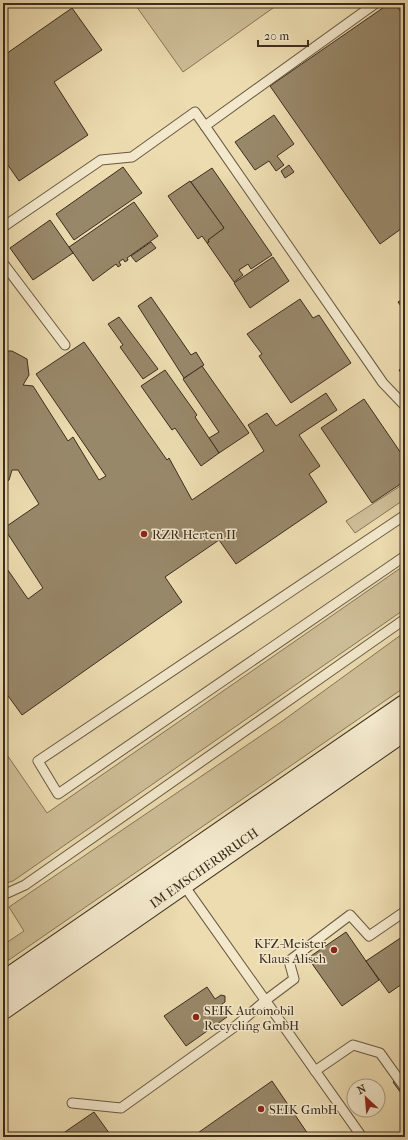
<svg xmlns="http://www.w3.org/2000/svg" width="408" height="1140" font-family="'IM FELL French Canon',serif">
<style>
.green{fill:#cebe97;stroke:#85765a}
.building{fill:#98886a;stroke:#3c2d1e}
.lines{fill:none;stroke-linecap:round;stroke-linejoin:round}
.lane-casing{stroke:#685942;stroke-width:11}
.secondary-casing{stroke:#3c2d1e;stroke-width:24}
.lane{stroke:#f3e8cc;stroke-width:9}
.secondary{stroke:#f3e8cc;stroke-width:22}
.poi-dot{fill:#8f2418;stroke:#f3e8cc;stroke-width:1.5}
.labels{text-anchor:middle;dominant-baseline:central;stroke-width:3;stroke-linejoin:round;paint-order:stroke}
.poi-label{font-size:13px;fill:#3c2d1e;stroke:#f3e8cc;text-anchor:start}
.street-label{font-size:13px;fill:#3c2d1e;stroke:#f3e8cc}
</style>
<rect width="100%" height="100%" fill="#ecdcb0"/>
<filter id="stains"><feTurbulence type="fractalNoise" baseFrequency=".005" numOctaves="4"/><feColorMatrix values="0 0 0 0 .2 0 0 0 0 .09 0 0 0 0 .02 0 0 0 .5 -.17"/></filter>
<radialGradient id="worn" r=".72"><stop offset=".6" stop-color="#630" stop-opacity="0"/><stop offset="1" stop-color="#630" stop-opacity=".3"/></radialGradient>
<g class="green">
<polygon points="134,3 280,3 183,72"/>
<polygon points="405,483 405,499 355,533 346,521"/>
<polygon points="405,565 405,609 13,881 3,884 3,749 47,813"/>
<polygon points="405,632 405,687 3,964 3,945 24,931 9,907 281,722"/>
</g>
<g class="building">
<polygon points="390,3 395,3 405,18 405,226 380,244 270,86"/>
<polygon points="72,8 102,50 54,82 88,135 19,181 3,158 3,56"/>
<polygon points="274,115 294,144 277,156 284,165 276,171 269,161 255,170 235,142"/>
<polygon points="289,165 294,172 285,178 281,171"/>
<polygon points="123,167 142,193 74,240 56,214"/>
<polygon points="212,168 272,255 251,269 248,264 239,270 243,275 234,282 207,243 209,242 208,240 224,228 191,182"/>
<polygon points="190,181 224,228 208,240 209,242 207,243 202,236 198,239 168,196"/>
<polygon points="134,202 158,236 127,258 128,260 125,262 123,259 119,262 121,265 118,267 116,264 93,281 69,247"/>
<polygon points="50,220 73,253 33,280 10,248"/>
<polygon points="151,242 156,248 136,262 131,256"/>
<polygon points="273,257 289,281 250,308 234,283"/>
<polygon points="151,297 191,355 196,352 204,365 184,378 138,306"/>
<polygon points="405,298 405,312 398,302"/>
<polygon points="300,299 313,318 319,315 351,363 291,403 259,356 262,354 247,334"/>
<polygon points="119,317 158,369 143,379 120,347 123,345 108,324"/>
<polygon points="84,342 167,460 169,458 192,500 264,451 248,425 267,413 276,426 326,393 337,410 299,435 320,466 309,474 327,502 236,564 219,540 165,577 182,602 22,715 3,689 3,563 28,599 43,588 4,528 39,504 18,470 12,470 9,480 3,485 3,351 12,351 27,359 29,375 23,385 33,386 68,441 73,437 99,480 106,476 36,374"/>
<polygon points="405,365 405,379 399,370"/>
<polygon points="202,366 249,433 219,453 209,438 219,432 183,379"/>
<polygon points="165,370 197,415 195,417 219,453 201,466 175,428 172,430 141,386"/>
<polygon points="364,399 405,459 405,481 372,503 321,428"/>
<polygon points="346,932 379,980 342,1006 308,958"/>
<polygon points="405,935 405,982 389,993 366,961"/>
<polygon points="207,987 215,999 221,995 225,996 225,1002 219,1006 227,1017 186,1046 164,1016"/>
<polygon points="403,1074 405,1077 405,1095 403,1096 393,1082"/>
<polygon points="272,1081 310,1137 192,1137"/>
<polygon points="94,1112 112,1137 60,1137 59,1136"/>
</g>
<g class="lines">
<g class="lane-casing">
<g id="lane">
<polyline points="403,3 405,6"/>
<polyline points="205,126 383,383 405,406"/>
<polyline points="3,227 101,160 132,157 195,112 205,126 376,3"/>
<polyline points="3,263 65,345"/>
<polyline points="405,515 38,761 58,794 405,556"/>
<polyline points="183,884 362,1137"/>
<polyline points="3,895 25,885 405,619"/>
<polyline points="315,1071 353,1045 380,1053 405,1088"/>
<polyline points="72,1103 121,1108 237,1025 266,1000 294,979 289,961 350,915 369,936 404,912"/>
</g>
</g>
<g class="secondary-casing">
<g id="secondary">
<polyline points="3,983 405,706"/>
<polyline points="3,1008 405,729"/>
</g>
</g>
<use href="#lane" class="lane"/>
<use href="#secondary" class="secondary"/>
</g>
<g class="poi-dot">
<circle cx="144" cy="534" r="4"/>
<circle cx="334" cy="950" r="4"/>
<circle cx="196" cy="1017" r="4"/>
<circle cx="261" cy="1109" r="4"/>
</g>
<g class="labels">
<g class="poi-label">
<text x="152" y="534">RZR Herten II</text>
<text x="326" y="943" text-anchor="end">KFZ-Meister<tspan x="326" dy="15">Klaus Alisch</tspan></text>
<text x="204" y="1010">SEIK Automobil<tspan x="204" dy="15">Recycling GmbH</tspan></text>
<text x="269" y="1109">SEIK GmbH</text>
</g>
<g class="street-label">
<text transform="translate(204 868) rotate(-35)">IM EMSCHERBRUCH</text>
</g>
</g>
<rect width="408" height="1140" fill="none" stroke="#ecdcb0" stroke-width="16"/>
<rect x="4" y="4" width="400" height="1132" fill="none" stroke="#3c2d1e" stroke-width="2"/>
<rect x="8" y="8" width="392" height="1124" fill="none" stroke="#3c2d1e"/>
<g transform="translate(366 1098) rotate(334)"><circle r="19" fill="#f3e8cc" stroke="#aa9d86"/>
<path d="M0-3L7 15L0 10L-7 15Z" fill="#8f2418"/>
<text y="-6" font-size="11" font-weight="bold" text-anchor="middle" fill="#3c2d1e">N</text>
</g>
<path d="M258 40v6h50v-6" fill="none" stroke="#3c2d1e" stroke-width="2"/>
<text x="264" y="40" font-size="12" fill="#3c2d1e" stroke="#f3e8cc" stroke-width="3" paint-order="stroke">20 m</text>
<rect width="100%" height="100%" filter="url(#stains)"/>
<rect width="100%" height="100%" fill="url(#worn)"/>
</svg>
